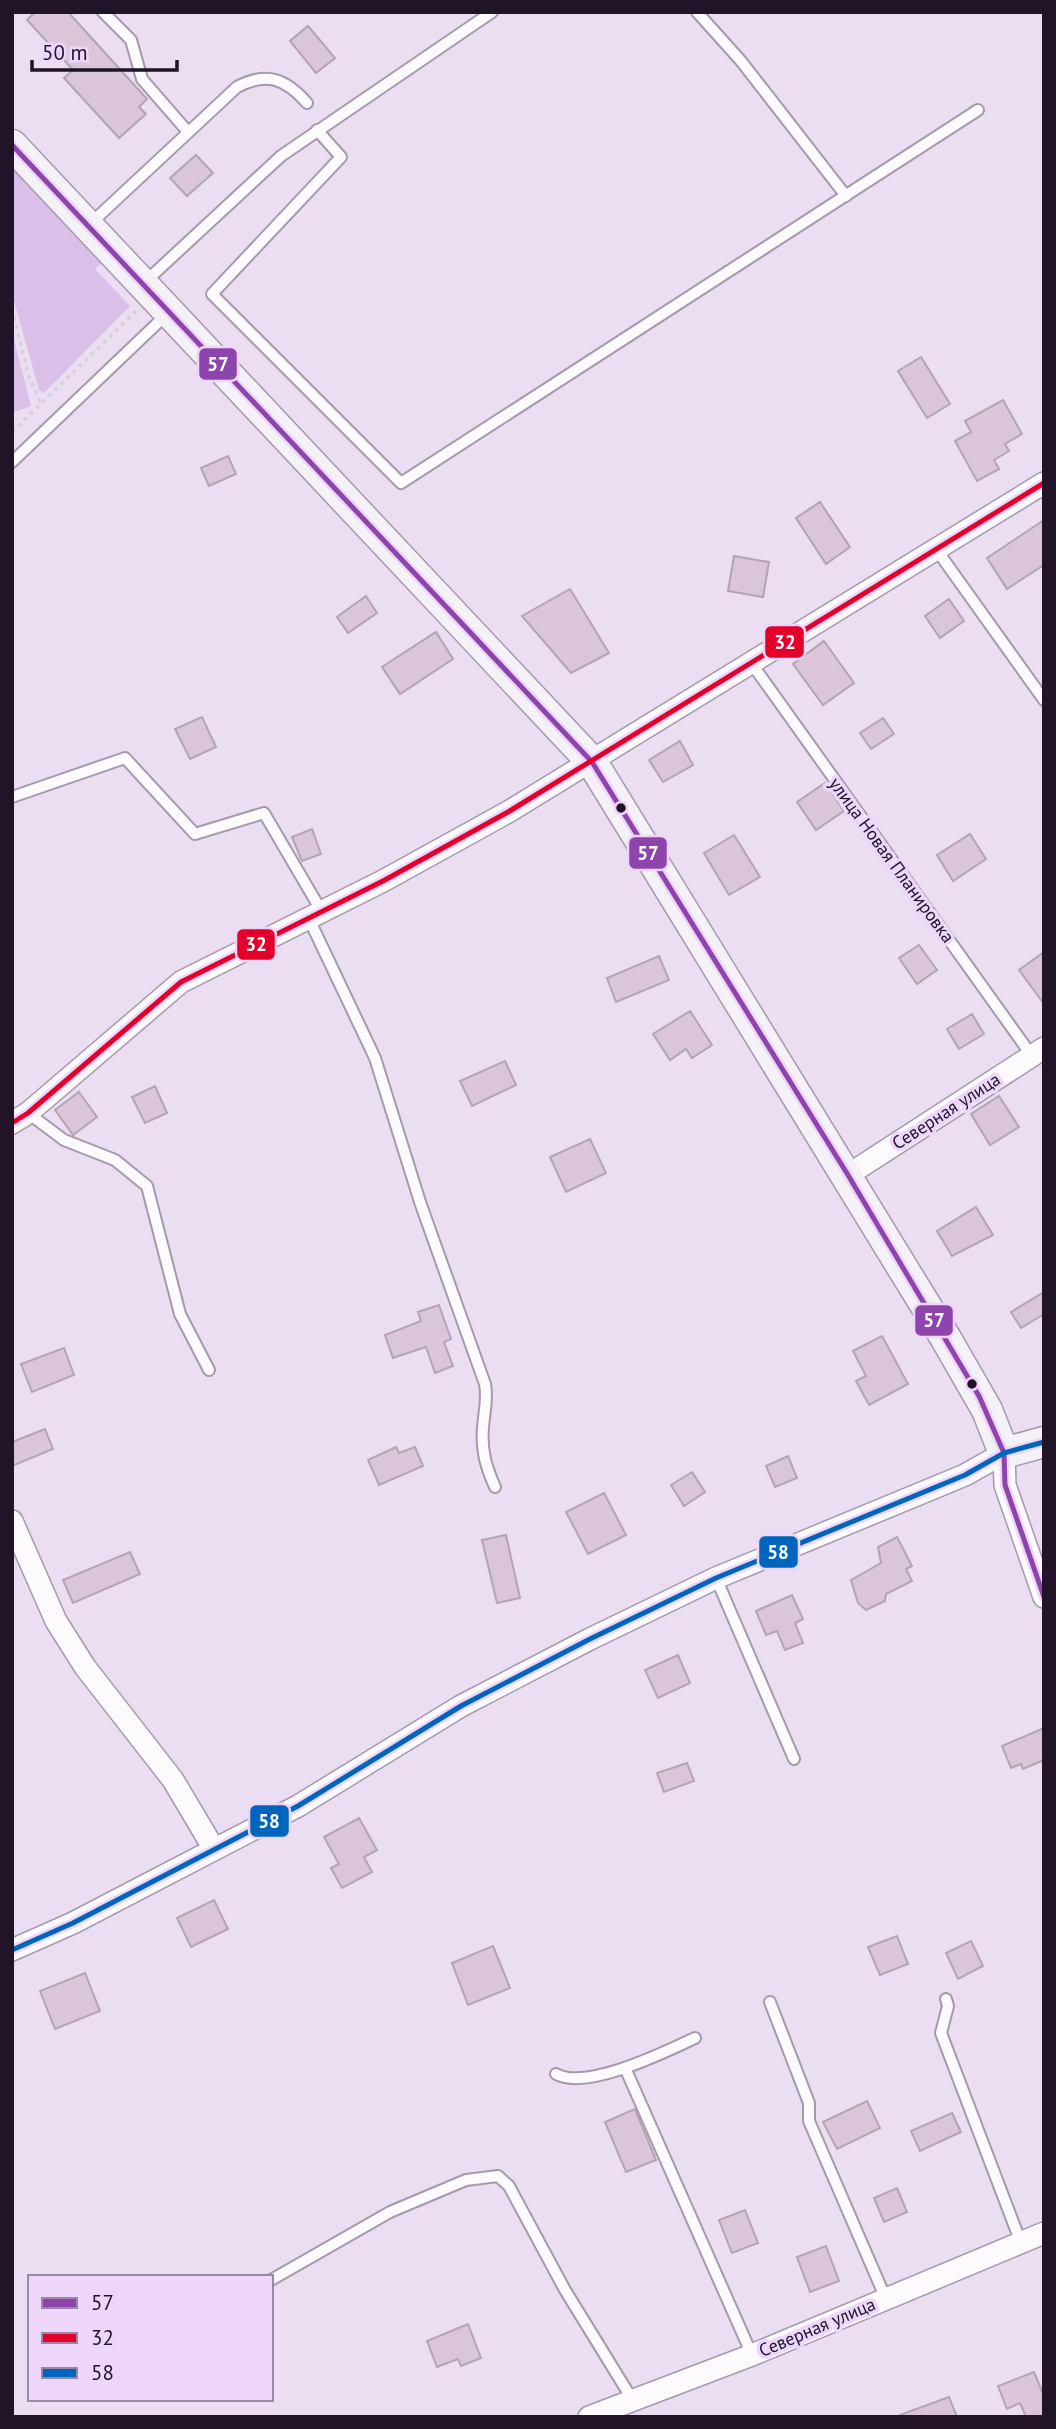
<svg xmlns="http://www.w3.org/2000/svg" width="1056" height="2429" font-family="'PT Sans',sans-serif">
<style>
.green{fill:#dac0e9}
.building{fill:#dbc5db;stroke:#b3a3b4;stroke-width:2}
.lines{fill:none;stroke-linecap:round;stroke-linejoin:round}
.lane-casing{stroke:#a599ab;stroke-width:14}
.street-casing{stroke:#a599ab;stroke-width:24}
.secondary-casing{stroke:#a599ab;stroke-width:33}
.path{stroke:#d4d0d6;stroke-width:3.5;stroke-dasharray:3.5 5;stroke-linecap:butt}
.lane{stroke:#fcfafd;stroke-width:10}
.street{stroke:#fcfafd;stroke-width:21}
.secondary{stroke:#f4f1f7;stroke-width:30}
.bus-1-casing{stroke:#edd6fa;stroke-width:10}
.bus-2-casing{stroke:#edd6fa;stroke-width:10}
.bus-3-casing{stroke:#edd6fa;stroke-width:10}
.bus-1{stroke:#8e44ad;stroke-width:5}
.bus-2{stroke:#e4002b;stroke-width:5}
.bus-3{stroke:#0065bd;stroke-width:5}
.bus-dot{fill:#211328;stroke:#edd6fa;stroke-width:2.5}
.labels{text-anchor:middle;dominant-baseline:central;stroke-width:7;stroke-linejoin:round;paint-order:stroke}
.street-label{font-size:18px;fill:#211328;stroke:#edd6fa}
.line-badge{stroke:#edd6fa;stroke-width:2.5}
.badge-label{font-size:19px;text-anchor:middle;font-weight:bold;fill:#fff}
</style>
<rect width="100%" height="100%" fill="#ebdef2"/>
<g class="green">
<polygon points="18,164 106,259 95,269 130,306 44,393 39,390 12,294 12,169"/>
<polygon points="12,332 31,406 12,413"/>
</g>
<g class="building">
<polygon points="35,12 68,12 147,99 139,107 146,114 119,138 64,78 73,70 27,20"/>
<polygon points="308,26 335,58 316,73 290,41"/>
<polygon points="196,155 213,173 187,196 170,178"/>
<polygon points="921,357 950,404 927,418 898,371"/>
<polygon points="1003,400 1022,434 1005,444 1009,451 994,460 999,469 977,481 955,441 971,432 965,421"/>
<polygon points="228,456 236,474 209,486 201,468"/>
<polygon points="820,502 850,547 826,564 796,518"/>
<polygon points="1044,520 1044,565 1007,589 987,558"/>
<polygon points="734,556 769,562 763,597 728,591"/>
<polygon points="570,589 609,653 571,673 522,616"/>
<polygon points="366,596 377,613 348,633 337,617"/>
<polygon points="949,599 964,621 940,638 925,616"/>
<polygon points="436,632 453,659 400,694 382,667"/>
<polygon points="824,641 854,683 823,705 793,664"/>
<polygon points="202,717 216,747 190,759 175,729"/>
<polygon points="883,718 894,734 871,749 860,733"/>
<polygon points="680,741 693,765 663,782 649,760"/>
<polygon points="825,783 844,811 816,830 797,802"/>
<polygon points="312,829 321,854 302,861 292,837"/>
<polygon points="970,834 986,859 953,881 937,855"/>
<polygon points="734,835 760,877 729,895 704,853"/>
<polygon points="919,945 937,970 917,984 899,958"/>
<polygon points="1044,952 1044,1004 1019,970"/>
<polygon points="659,956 669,980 616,1002 607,978"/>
<polygon points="690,1011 712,1045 692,1058 686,1049 670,1060 653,1034"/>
<polygon points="972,1014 984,1034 959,1049 947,1029"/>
<polygon points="505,1061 516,1085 472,1106 460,1081"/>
<polygon points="155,1086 167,1113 145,1123 132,1097"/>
<polygon points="79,1092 97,1117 73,1135 55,1110"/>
<polygon points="999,1096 1019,1127 990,1145 971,1114"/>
<polygon points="590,1139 606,1173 566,1192 550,1157"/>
<polygon points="976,1207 993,1235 952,1256 937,1231"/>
<polygon points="1044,1292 1044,1314 1021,1328 1011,1312"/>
<polygon points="439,1305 451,1339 444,1342 453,1366 435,1373 426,1347 393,1358 385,1335 421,1321 418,1312"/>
<polygon points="882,1336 908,1384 869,1405 856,1381 866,1376 853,1351"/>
<polygon points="64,1348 74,1375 32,1392 21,1364"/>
<polygon points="45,1429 53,1449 12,1466 12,1442"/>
<polygon points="396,1447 399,1453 415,1447 423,1466 379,1485 368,1460"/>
<polygon points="788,1456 797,1478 775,1487 766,1466"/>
<polygon points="692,1472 705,1492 684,1506 671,1485"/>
<polygon points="604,1493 626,1535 588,1554 566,1512"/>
<polygon points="506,1535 520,1598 497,1603 482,1540"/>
<polygon points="897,1537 912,1566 906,1569 912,1581 886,1594 885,1601 866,1610 858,1603 851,1580 881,1563 878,1547"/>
<polygon points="130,1552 140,1574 73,1603 63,1580"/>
<polygon points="792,1595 803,1619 795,1623 803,1643 785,1650 777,1631 766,1635 756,1611"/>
<polygon points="678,1655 690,1683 658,1698 645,1670"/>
<polygon points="1044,1728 1044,1760 1023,1769 1021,1764 1011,1768 1002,1746"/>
<polygon points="687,1763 694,1781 664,1792 657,1773"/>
<polygon points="359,1818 377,1850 364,1857 372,1872 342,1888 331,1868 339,1864 324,1837"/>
<polygon points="214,1900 228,1929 191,1947 177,1918"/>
<polygon points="897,1936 908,1964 880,1975 868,1947"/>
<polygon points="971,1941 983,1966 958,1979 946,1953"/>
<polygon points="493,1946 510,1988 468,2005 452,1963"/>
<polygon points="85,1973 100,2011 55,2029 40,1991"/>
<polygon points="867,2101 880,2128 837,2149 823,2122"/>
<polygon points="635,2109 656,2160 626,2172 605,2122"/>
<polygon points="952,2113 961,2132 920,2151 911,2131"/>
<polygon points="897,2188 907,2212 884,2222 874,2198"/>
<polygon points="745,2210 758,2243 732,2253 719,2220"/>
<polygon points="826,2246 839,2281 810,2292 797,2257"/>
<polygon points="468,2324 481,2358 461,2366 458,2359 437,2367 427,2341"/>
<polygon points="1034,2372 1044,2396 1044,2417 1026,2417 1020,2403 1007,2409 998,2386"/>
<polygon points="949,2397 957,2417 900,2417 900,2415"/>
</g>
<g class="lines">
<g class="lane-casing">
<g id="lane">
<polyline points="103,12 131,40 142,79 188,132"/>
<polyline points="697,12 741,61 846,196"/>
<polyline points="317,130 341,157 212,294 401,483 978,110"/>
<path d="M90,224l147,-137c30,-16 49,-8 70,16"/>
<polyline points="145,282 281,156 492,12"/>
<polyline points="12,462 167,314"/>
<polyline points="936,549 1044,700"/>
<polyline points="752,664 1032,1056"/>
<polyline points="12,797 125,758 195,834 264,813 322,912"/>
<path d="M309,919l66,139 45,144 65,182c3,15 -1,28 -2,44 -2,22 3,39 12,59"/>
<polyline points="28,1113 64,1140 115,1160 147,1186 180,1314 209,1370"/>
<polyline points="716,1578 794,1759"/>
<polyline points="946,1999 948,2006 941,2033 1021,2243"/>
<polyline points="770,2002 809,2103 809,2121 886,2299"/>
<polyline points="626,2070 752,2355"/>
<path d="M556,2074c30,17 109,-22 139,-36"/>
<polyline points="271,2280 390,2212 466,2180 498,2176 509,2186 565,2290 632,2399"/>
</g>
</g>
<g class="street-casing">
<g id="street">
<polyline points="12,1123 28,1113 181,982 383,881 508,812 1044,483"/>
<polyline points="848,1175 1044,1048"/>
<polyline points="1004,1453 1005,1485 1044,1597"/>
<polyline points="12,1521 56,1621 85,1667 173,1780 214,1849"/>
<polyline points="12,1950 73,1923 298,1806 461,1706 590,1639 716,1578 965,1475 1004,1453"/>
<polyline points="589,2417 752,2355 1044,2233"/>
</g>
</g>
<g class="secondary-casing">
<polyline id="secondary" points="12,145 592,762 945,1337 987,1410 1004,1453 1044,1442"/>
</g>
<g class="path">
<polyline points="12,309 28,374 41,404"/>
<polyline points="12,432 136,311"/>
</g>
<use href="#lane" class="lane"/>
<use href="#street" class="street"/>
<use href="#secondary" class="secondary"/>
<g class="bus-1-casing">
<polyline id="bus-1" points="12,145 592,762 848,1175 979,1396 1004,1453 1005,1485 1044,1597"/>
</g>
<g class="bus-2-casing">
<polyline id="bus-2" points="12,1123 28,1113 181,982 383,881 508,812 1044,483"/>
</g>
<g class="bus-3-casing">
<polyline id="bus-3" points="12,1950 73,1923 298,1806 461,1706 590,1639 716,1578 965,1475 1004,1453 1044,1442"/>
</g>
<use href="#bus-1" class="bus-1"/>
<use href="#bus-2" class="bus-2"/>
<use href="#bus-3" class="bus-3"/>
</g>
<g class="bus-dot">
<circle cx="621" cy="808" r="6"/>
<circle cx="972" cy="1384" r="6"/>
</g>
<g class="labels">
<g class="street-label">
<text transform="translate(892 860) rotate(54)">улица Новая Планировка</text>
<text transform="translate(946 1111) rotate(-33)">Северная улица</text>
<text transform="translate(817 2327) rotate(-23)">Северная улица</text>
</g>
</g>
<g class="line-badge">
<rect x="198" y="347" width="40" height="34" rx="7" fill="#8e44ad"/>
<rect x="764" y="625" width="41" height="34" rx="7" fill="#e4002b"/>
<rect x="628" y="836" width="40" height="34" rx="7" fill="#8e44ad"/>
<rect x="236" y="928" width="40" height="33" rx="7" fill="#e4002b"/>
<rect x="914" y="1304" width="40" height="33" rx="7" fill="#8e44ad"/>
<rect x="758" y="1535" width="41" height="34" rx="7" fill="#0065bd"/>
<rect x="249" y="1804" width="41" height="34" rx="7" fill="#0065bd"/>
</g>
<g class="badge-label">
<text x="218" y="371">57</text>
<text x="785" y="649">32</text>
<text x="648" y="860">57</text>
<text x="256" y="951">32</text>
<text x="934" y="1327">57</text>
<text x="778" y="1559">58</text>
<text x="269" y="1828">58</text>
</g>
<rect width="1056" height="2429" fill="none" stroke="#211328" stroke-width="28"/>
<rect x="28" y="2275" width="245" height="126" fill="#edd6fa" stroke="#9b88a6" stroke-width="2"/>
<rect x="42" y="2298" width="35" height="10" fill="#8e44ad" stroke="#9b88a6" stroke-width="2"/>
<text x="91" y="2310" font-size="21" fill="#211328">57</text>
<rect x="42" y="2333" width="35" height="10" fill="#e4002b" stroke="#9b88a6" stroke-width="2"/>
<text x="91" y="2345" font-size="21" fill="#211328">32</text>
<rect x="42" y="2368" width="35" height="10" fill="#0065bd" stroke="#9b88a6" stroke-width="2"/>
<text x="91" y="2380" font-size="21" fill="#211328">58</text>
<path d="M32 60v10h145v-10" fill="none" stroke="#211328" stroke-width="3.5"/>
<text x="42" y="60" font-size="21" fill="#211328" stroke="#edd6fa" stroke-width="5" paint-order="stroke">50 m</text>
</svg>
